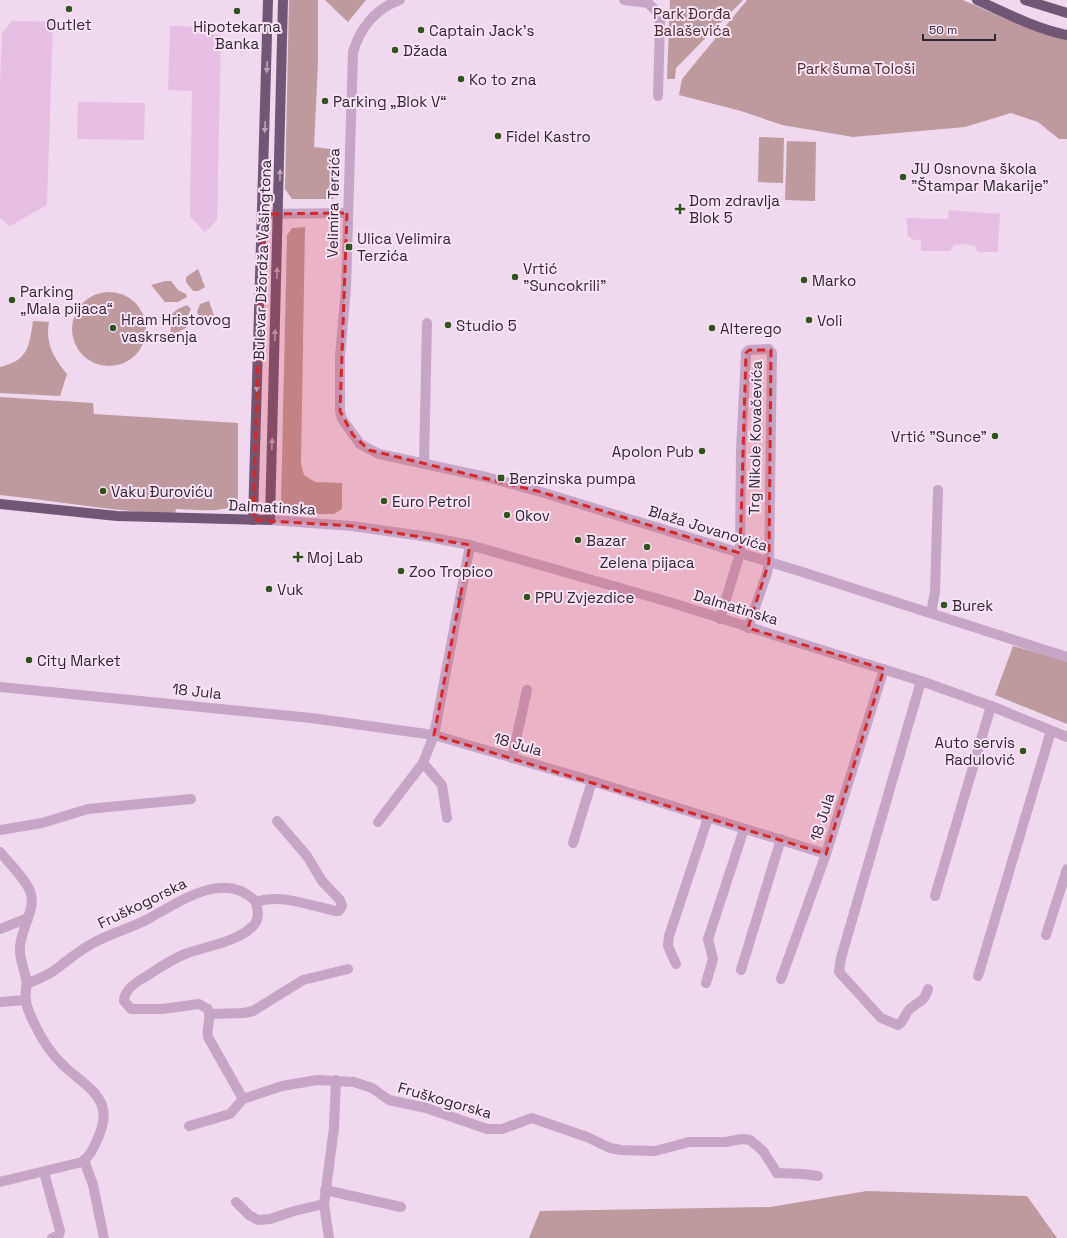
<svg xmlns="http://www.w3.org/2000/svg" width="1067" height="1238" font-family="'Space Grotesk',sans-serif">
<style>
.green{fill:#be999e}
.plaza{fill:#e7bfe4}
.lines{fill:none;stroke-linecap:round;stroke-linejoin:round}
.minor{stroke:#c7a5c7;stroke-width:10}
.major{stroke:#715775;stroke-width:10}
.oneway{fill:#bba5bc}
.oneway2{fill:#745f76}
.marked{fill:#d62828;fill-opacity:0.2;stroke:#d62828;stroke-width:3;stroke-dasharray:8 5;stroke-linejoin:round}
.poi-dot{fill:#32521d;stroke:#f8e4f6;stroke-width:1.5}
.labels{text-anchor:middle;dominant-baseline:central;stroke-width:4;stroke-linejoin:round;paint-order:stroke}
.park-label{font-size:15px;fill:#502b2e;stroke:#f8e4f6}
.poi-label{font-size:15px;fill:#312633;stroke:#f8e4f6;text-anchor:start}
.street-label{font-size:15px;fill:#312633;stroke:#f8e4f6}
</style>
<rect width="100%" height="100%" fill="#f0d8ee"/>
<g class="green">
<polygon points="289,0 318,0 318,62 314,147 330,149 340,154 338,186 333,199 292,199 285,189"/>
<polygon points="325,0 366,0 348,22"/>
<polygon points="670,0 743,0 676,68 675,79 667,79"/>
<polygon points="747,0 963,0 1006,19 1067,38 1067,139 1059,139 1038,122 1011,113 965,127 853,137 782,125 741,111 679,95 682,79"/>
<polygon points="759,137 784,138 783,183 758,182"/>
<polygon points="787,141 816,142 815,201 785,200"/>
<polygon points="305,227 301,464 304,475 315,482 342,483 342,509 334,514 303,514 288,511 281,504 287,235 292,228"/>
<polygon points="198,269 205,287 198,291 193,291 186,282 186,277"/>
<polygon points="165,281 171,281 178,290 186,294 187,297 178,302 165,302 151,285"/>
<circle cx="109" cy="329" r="37"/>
<polygon points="209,301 216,321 208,323 202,322 197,312 200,304"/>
<polygon points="187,305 191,309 187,317 187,327 170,337 171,325 169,316 178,309"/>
<path d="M33,321l16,1c-4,22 5,36 18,52l-7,22 -60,-3v-26c28,-7 29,-19 33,-46z"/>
<path d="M0,397l93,6 1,11 144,9v78c-8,14 -47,8 -62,8l-1,5c-59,-2 -116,-13 -175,-19z"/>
<polygon points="1013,646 1067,661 1067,724 995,695"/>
<polygon points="867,1191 1027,1196 1057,1238 529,1238 540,1211 770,1207"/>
</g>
<g class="plaza">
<polygon points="12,21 53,22 47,205 10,226 0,218 0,82 2,33"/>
<polygon points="170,26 210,27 210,34 221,35 217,220 205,232 190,217 192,91 168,90"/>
<polygon points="78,102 145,103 144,140 77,139"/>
<polygon points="949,210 1000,214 998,252 978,252 974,246 963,244 954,245 950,251 921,251 921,240 913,240 908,236 906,218 948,219"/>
</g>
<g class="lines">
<g class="minor">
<path d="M400,0c-24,8 -40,28 -47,52l-7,236 -6,69v54l2,8 18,25 19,10 107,23 55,15 258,79 268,86"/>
<polyline points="624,0 648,3 656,11 660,21 658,96"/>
<polyline points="262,214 347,213"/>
<polyline points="424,463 427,323"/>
<polyline points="270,520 352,526 429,537 470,545 669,602 921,681 991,706 1067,737"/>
<polyline points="931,613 935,592 938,490"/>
<polyline points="720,619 740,553 741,450 746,353 749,350 769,349 772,353 769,562 767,573 748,628"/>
<path d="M921,681l-80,277 -2,14 42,46 17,7c6,-4 6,-9 10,-14 8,-10 16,-7 20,-22"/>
<polyline points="0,687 311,718 434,735 592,781 826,854 884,669"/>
<polyline points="512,758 527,690"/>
<polyline points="447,818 442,785 423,763 434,735 470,545"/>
<polyline points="378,822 423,763"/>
<polyline points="0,830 42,823 88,809 191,799"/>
<polyline points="573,843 592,781"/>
<path d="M0,852c8,10 28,29 31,42 4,17 -10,35 -11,53 -1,11 4,21 6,32 2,8 -2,15 0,22 1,7 5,16 8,22 7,15 18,32 30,43 24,23 53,33 33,74 -4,9 -7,16 -15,22l-82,20"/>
<polyline points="935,896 991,706"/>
<path d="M256,902c24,-9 55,4 80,9h3l3,-5 -2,-6 -18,-19 -15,-25 -30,-35"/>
<polyline points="0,929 28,918"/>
<polyline points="1046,935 1067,869"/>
<polyline points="676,964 668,946 669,936 708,818"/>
<polyline points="741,970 781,839"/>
<polyline points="978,976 1051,731"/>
<polyline points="781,979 826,854"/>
<polyline points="706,983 713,959 708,939 744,829"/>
<path d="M27,984c8,-4 17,-7 25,-12 14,-10 27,-22 43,-30 17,-9 36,-14 53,-23 30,-16 77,-51 108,-17 2,9 4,18 -4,25 -17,16 -46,19 -67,27 -15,6 -27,15 -40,23 -9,5 -21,13 -21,24l7,8h31l37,-5 9,5c4,10 -2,18 0,28l35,62 39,-13 35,-6 37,2 18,6 17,12 37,8 61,21h15l30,-11 55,19 23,11 11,2 34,1 34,-9h37l16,-3 8,1 13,11 14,22 27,1 14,2"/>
<polyline points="0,1002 26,1000"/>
<polyline points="210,1014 244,1013 253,1011 303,980 348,969"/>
<polyline points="189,1126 230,1114 243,1099"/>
<polyline points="84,1160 93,1185 104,1238"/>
<polyline points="44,1172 60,1231 59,1235 52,1238"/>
<polyline points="325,1190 401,1207"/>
<polyline points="236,1202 249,1215 258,1220 270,1219 294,1211 324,1204"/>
<polyline points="329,1238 324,1204 334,1128 336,1080"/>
</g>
<g class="major">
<path d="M977,0c29,13 59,29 90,35"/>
<polyline points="1025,0 1067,13"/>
<polyline points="0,504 117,516 270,520 283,0"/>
<polyline points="253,520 268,0"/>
</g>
</g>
<defs><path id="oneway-solid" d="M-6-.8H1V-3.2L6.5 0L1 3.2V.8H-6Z"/></defs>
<g class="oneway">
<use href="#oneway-solid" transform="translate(267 67) rotate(92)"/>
<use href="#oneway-solid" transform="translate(265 127) rotate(92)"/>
<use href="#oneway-solid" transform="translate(280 175) rotate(-89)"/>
<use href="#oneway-solid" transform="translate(277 273) rotate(-88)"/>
<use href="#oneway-solid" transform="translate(275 335) rotate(-88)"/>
<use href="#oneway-solid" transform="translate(257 386) rotate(92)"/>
<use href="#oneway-solid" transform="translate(272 444) rotate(-88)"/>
</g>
<use class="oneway2" href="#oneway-solid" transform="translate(460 597) rotate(101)"/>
<path class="marked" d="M347,213l-7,198 13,24 16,15 172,42 199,61 6,-200 3,-3h22l-2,212 -21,66 136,41 -58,185 -392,-119 36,-190 -118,-19 -99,-6 9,-306z"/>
<g class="poi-dot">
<circle cx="69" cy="9" r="4"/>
<circle cx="237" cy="11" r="4"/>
<circle cx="421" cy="30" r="4"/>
<circle cx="395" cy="50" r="4"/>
<circle cx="461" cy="79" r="4"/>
<circle cx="325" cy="101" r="4"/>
<circle cx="498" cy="136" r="4"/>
<circle cx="903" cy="177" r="4"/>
<path d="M678 203h4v4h4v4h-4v4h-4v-4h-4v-4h4z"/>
<rect x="345" y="243" width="8" height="8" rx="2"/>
<circle cx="515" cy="277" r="4"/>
<circle cx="804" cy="280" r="4"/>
<circle cx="12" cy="300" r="4"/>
<circle cx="809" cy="320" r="4"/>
<circle cx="448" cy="325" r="4"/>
<circle cx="113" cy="328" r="4"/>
<circle cx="712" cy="328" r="4"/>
<circle cx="995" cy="436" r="4"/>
<circle cx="702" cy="451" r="4"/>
<rect x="497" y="474" width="8" height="8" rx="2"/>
<circle cx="103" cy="491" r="4"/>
<circle cx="384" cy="501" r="4"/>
<circle cx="507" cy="515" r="4"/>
<circle cx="578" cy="540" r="4"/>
<circle cx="647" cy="547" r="4"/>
<path d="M296 551h4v4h4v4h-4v4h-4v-4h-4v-4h4z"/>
<circle cx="401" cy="571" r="4"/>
<circle cx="269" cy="589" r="4"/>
<circle cx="527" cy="597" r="4"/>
<circle cx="944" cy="605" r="4"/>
<circle cx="29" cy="660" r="4"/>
<circle cx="1023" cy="751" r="4"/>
</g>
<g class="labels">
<g class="park-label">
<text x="692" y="13">Park Đorđa<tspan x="692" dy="17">Balaševića</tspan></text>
<text x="856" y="68">Park šuma Tološi</text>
</g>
<g class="poi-label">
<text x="69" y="24" text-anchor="middle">Outlet</text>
<text x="237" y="26" text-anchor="middle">Hipotekarna<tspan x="237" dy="17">Banka</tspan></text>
<text x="429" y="30">Captain Jack's</text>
<text x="403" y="50">Džada</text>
<text x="469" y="79">Ko to zna</text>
<text x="333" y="101">Parking „Blok V“</text>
<text x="506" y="136">Fidel Kastro</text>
<text x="911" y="168">JU Osnovna škola<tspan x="911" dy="17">"Štampar Makarije"</tspan></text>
<text x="689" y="200">Dom zdravlja<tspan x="689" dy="17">Blok 5</tspan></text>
<text x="357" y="238">Ulica Velimira<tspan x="357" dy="17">Terzića</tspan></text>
<text x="523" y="268">Vrtić<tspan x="523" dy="17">"Suncokrili"</tspan></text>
<text x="812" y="280">Marko</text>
<text x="20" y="291">Parking<tspan x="20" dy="17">„Mala pijaca“</tspan></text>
<text x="121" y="319">Hram Hristovog<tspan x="121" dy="17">vaskrsenja</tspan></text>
<text x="817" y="320">Voli</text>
<text x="456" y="325">Studio 5</text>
<text x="720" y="328">Alterego</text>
<text x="987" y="436" text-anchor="end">Vrtić "Sunce"</text>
<text x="694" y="451" text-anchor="end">Apolon Pub</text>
<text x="509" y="478">Benzinska pumpa</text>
<text x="111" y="491">Vaku Đuroviću</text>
<text x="392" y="501">Euro Petrol</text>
<text x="515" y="515">Okov</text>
<text x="586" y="540">Bazar</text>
<text x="307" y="557">Moj Lab</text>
<text x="647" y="562" text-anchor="middle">Zelena pijaca</text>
<text x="409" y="571">Zoo Tropico</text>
<text x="277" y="589">Vuk</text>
<text x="535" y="597">PPU Zvjezdice</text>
<text x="952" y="605">Burek</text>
<text x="37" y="660">City Market</text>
<text x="1015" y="742" text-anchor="end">Auto servis<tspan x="1015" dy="17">Radulović</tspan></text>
</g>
<g class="street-label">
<text transform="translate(333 203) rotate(-89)">Velimira Terzića</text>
<text transform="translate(262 260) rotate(-88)">Bulevar Džordža Vašingtona</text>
<text transform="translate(755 438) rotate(-89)">Trg Nikole Kovačevića</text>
<text transform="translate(272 507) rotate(3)">Dalmatinska</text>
<text transform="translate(708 528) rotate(17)">Blaža Jovanovića</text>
<text transform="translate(736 607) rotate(17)">Dalmatinska</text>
<text transform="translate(197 691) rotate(6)">18 Jula</text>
<text transform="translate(518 744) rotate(16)">18 Jula</text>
<text transform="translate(822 817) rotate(-73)">18 Jula</text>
<text transform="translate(142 903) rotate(-26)">Fruškogorska</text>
<text transform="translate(445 1100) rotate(16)">Fruškogorska</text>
</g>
</g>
<path d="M923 34v6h72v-6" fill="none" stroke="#312633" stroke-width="2"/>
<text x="929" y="34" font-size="12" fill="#312633" stroke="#f8e4f6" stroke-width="3" paint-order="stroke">50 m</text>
</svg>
